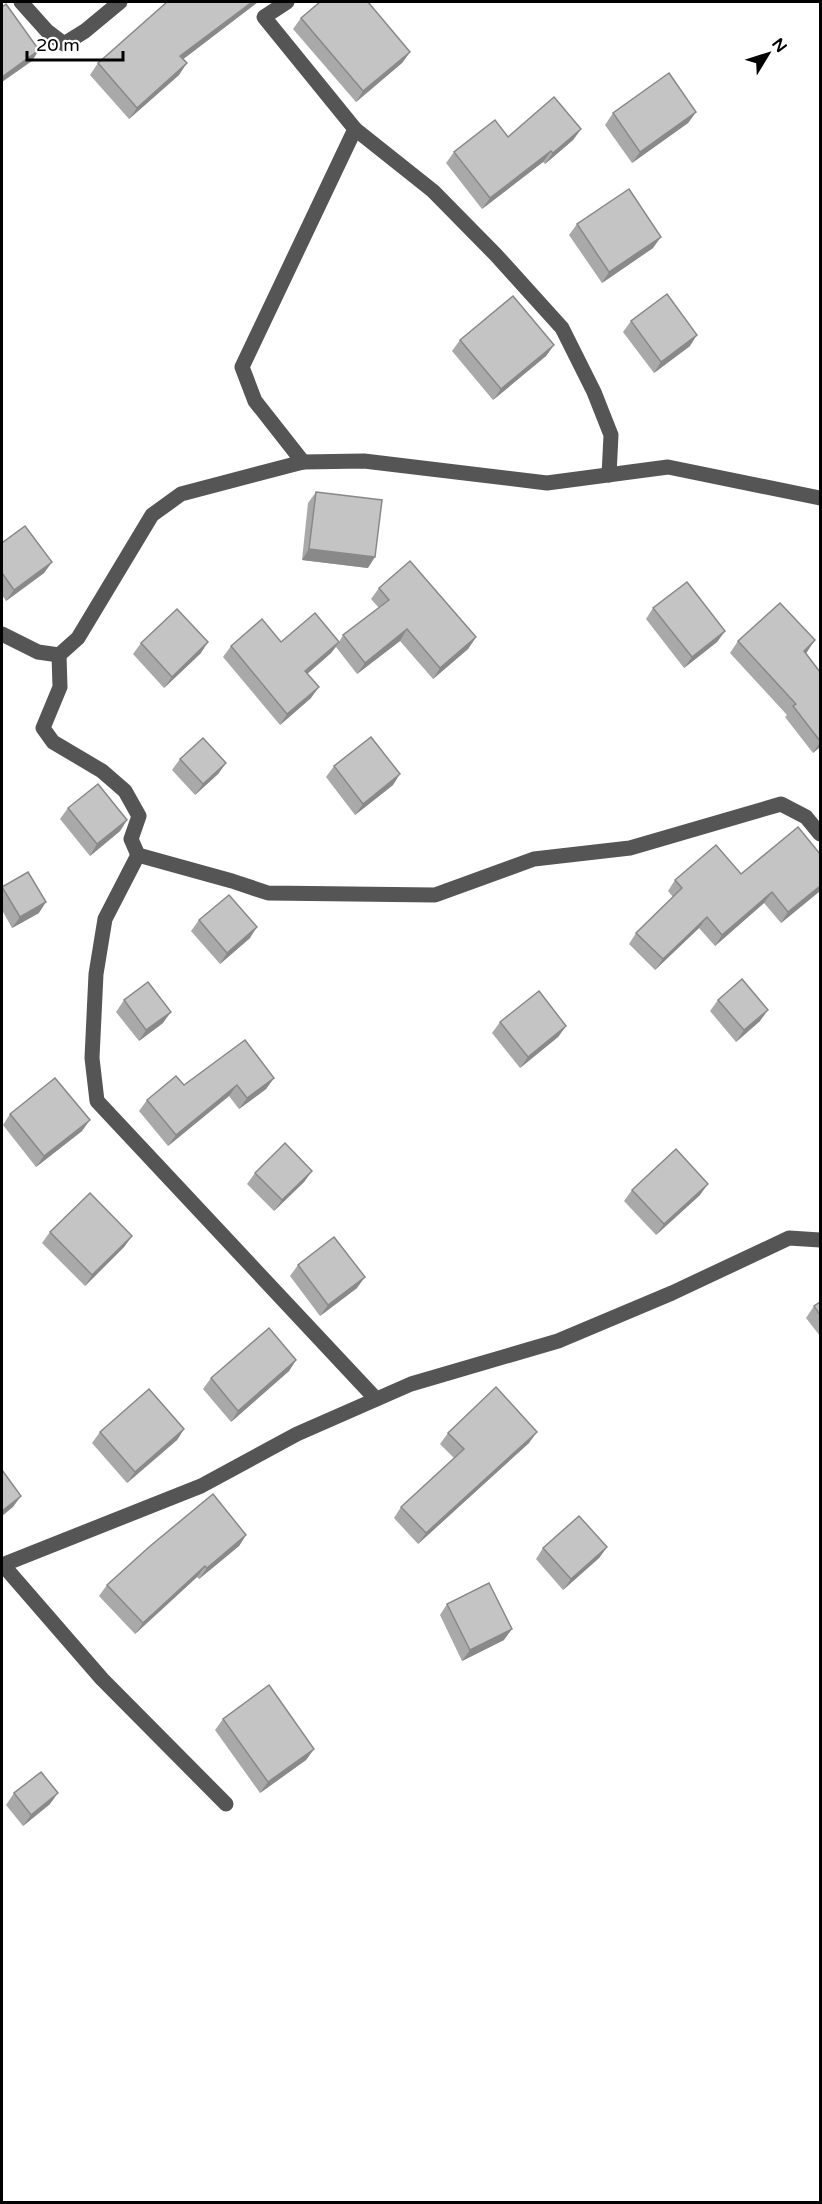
<svg xmlns="http://www.w3.org/2000/svg" width="822" height="2204" font-family="'Varela Round',sans-serif">
<style>
.lines{fill:none;stroke-linecap:round;stroke-linejoin:round}
.minor{stroke:#555;stroke-width:15}
.wall{fill:#a9a9a9}
.shaded-wall{fill:#898989}
.building{fill:#c4c4c4;stroke:#898989;stroke-width:1.5}
</style>
<rect width="100%" height="100%" fill="#fff"/>
<g class="lines">
<g class="minor">
<polyline points="21,2 47,31 64,44 85,31 120,2"/>
<polyline points="355,129 433,191 496,255 562,328 594,392 611,435 609,475"/>
<polyline points="303,462 364,461 547,483 668,467 820,498"/>
<polyline points="2,634 38,652 59,655 78,638 152,515 181,494 303,462 255,401 242,367 355,129 264,17 287,2"/>
<polyline points="59,655 60,687 43,728 53,742 102,771 125,791 139,816 131,839 138,855 232,881 268,893 435,895 534,859 630,848 781,804 806,817 820,834"/>
<polyline points="138,855 105,919 96,974 92,1058 97,1101 376,1399"/>
<polyline points="2,1565 201,1486 297,1434 411,1384 558,1341 672,1293 789,1238 820,1240"/>
<polyline points="3,1565 102,1679 226,1804"/>
</g>
</g>
<g class="wall">
<polygon points="166,2 258,2 183,59 179,75 129,119 90,75 98,63 164,5"/>
<polygon points="301,18 410,52 402,63 356,102 293,29"/>
<polygon points="696,112 688,123 632,163 605,125 613,113"/>
<polygon points="581,129 573,140 545,164 543,162 482,209 446,163 454,152 508,137"/>
<polygon points="577,224 653,248 602,283 569,235"/>
<polygon points="631,321 690,346 654,373 623,332"/>
<polygon points="460,340 554,345 546,356 493,400 452,351"/>
<polygon points="316,492 368,568 302,560 308,503"/>
<polygon points="2,543 52,562 44,573 6,601 2,595"/>
<polygon points="379,588 476,637 468,649 433,679 400,641 357,674 336,647 331,653 307,674 311,698 280,725 223,657 231,646 281,642 339,642 343,635 379,608 371,599"/>
<polygon points="653,608 725,631 717,642 684,668 646,619"/>
<polygon points="738,641 807,652 806,653 820,672 820,747 813,753 785,717 787,715 730,653"/>
<polygon points="141,643 201,653 164,688 133,654"/>
<polygon points="180,759 226,763 218,774 195,795 172,770"/>
<polygon points="334,766 393,785 355,815 326,777"/>
<polygon points="68,808 127,820 120,831 90,856 60,819"/>
<polygon points="820,853 820,891 781,923 764,903 715,946 699,928 655,970 629,944 636,933 673,897 668,891 675,880 741,874"/>
<polygon points="2,887 39,913 12,928 2,910"/>
<polygon points="199,920 250,938 220,964 191,931"/>
<polygon points="124,1000 163,1023 139,1041 116,1012"/>
<polygon points="718,1000 760,1021 736,1042 710,1011"/>
<polygon points="500,1022 566,1026 558,1037 520,1068 492,1033"/>
<polygon points="274,1078 266,1089 239,1109 229,1096 168,1146 139,1111 147,1100 184,1085"/>
<polygon points="10,1114 82,1131 36,1167 3,1125"/>
<polygon points="312,1171 304,1182 274,1211 247,1184 255,1173"/>
<polygon points="632,1190 700,1195 656,1235 624,1201"/>
<polygon points="50,1232 132,1236 124,1247 85,1286 42,1243"/>
<polygon points="298,1265 357,1288 320,1316 290,1276"/>
<polygon points="820,1302 820,1336 806,1318 814,1306"/>
<polygon points="296,1360 289,1371 231,1422 203,1389 211,1378"/>
<polygon points="184,1429 177,1440 127,1483 92,1443 100,1432"/>
<polygon points="448,1433 529,1443 418,1544 394,1518 401,1507 454,1458 440,1444"/>
<polygon points="246,1535 239,1546 199,1579 197,1577 135,1634 99,1596 107,1585"/>
<polygon points="607,1547 599,1558 563,1590 536,1559 543,1548"/>
<polygon points="447,1604 504,1640 462,1661 440,1615"/>
<polygon points="223,1719 314,1749 306,1760 260,1793 215,1730"/>
<polygon points="14,1793 50,1804 23,1826 6,1805"/>
</g>
<g class="shaded-wall">
<polygon points="252,2 258,2 173,67 180,56"/>
<polygon points="39,50 32,61 2,82 2,77"/>
<polygon points="410,52 402,63 356,102 363,91"/>
<polygon points="187,63 179,75 129,119 137,108"/>
<polygon points="696,112 688,123 632,163 640,152"/>
<polygon points="581,129 573,140 545,164 553,153"/>
<polygon points="551,151 543,162 482,209 490,198"/>
<polygon points="661,237 653,248 602,283 609,272"/>
<polygon points="697,335 690,346 654,373 661,362"/>
<polygon points="554,345 546,356 493,400 501,389"/>
<polygon points="309,549 375,557 368,568 302,560"/>
<polygon points="52,562 44,573 6,601 14,590"/>
<polygon points="407,629 400,641 357,674 365,663"/>
<polygon points="725,631 717,642 684,668 692,657"/>
<polygon points="476,637 468,649 433,679 440,668"/>
<polygon points="815,640 807,652 796,662 804,651"/>
<polygon points="208,642 201,653 164,688 172,677"/>
<polygon points="339,642 331,653 298,682 305,671"/>
<polygon points="319,687 311,698 280,725 287,714"/>
<polygon points="820,742 820,747 813,753"/>
<polygon points="226,763 218,774 195,795 203,784"/>
<polygon points="400,774 393,785 355,815 363,804"/>
<polygon points="127,820 120,831 90,856 97,844"/>
<polygon points="820,886 820,891 781,923 788,912"/>
<polygon points="772,892 764,903 715,946 722,935"/>
<polygon points="46,902 39,913 12,928 20,917"/>
<polygon points="707,917 699,928 655,970 663,959"/>
<polygon points="257,927 250,938 220,964 227,953"/>
<polygon points="768,1010 760,1021 736,1042 744,1030"/>
<polygon points="171,1012 163,1023 139,1041 146,1030"/>
<polygon points="566,1026 558,1037 520,1068 528,1057"/>
<polygon points="274,1078 266,1089 239,1109 247,1098"/>
<polygon points="237,1085 229,1096 168,1146 176,1135"/>
<polygon points="90,1120 82,1131 36,1167 44,1156"/>
<polygon points="312,1171 304,1182 274,1211 282,1200"/>
<polygon points="708,1184 700,1195 656,1235 664,1224"/>
<polygon points="132,1236 124,1247 85,1286 92,1275"/>
<polygon points="365,1277 357,1288 320,1316 328,1305"/>
<polygon points="296,1360 289,1371 231,1422 238,1411"/>
<polygon points="184,1429 177,1440 127,1483 135,1472"/>
<polygon points="537,1432 529,1443 418,1544 426,1533"/>
<polygon points="21,1496 13,1507 2,1516 2,1511"/>
<polygon points="246,1535 239,1546 199,1579 207,1568"/>
<polygon points="607,1547 599,1558 563,1590 571,1579"/>
<polygon points="205,1566 197,1577 135,1634 143,1623"/>
<polygon points="512,1629 504,1640 462,1661 470,1650"/>
<polygon points="314,1749 306,1760 260,1793 268,1782"/>
<polygon points="58,1793 50,1804 23,1826 31,1815"/>
</g>
<g class="building">
<polygon points="167,2 252,2 180,56 187,63 137,108 98,63"/>
<polygon points="320,2 368,2 410,52 363,91 301,18"/>
<polygon points="6,4 39,50 2,77 2,7"/>
<polygon points="669,73 696,112 640,152 613,113"/>
<polygon points="554,97 581,129 553,153 551,151 490,198 454,152 495,120 508,137"/>
<polygon points="629,189 661,237 609,272 577,224"/>
<polygon points="667,294 697,335 661,362 631,321"/>
<polygon points="513,296 554,345 501,389 460,340"/>
<polygon points="316,492 382,500 375,557 309,549"/>
<polygon points="25,526 52,562 14,590 2,573 2,543"/>
<polygon points="410,561 476,637 440,668 407,629 365,663 343,635 389,600 379,588"/>
<polygon points="687,582 725,631 692,657 653,608"/>
<polygon points="780,603 815,640 804,651 820,672 820,741 793,706 796,704 738,641"/>
<polygon points="177,609 208,642 172,677 141,643"/>
<polygon points="315,613 339,642 305,671 319,687 287,714 231,646 262,619 281,642"/>
<polygon points="371,737 400,774 363,804 334,766"/>
<polygon points="203,738 226,763 203,784 180,759"/>
<polygon points="98,784 127,820 97,844 68,808"/>
<polygon points="798,827 820,854 820,853 820,886 788,912 772,892 722,935 707,917 663,959 636,933 682,888 675,880 716,845 741,874"/>
<polygon points="28,872 46,902 20,917 2,887"/>
<polygon points="229,895 257,927 227,953 199,920"/>
<polygon points="742,979 768,1010 744,1030 718,1000"/>
<polygon points="148,982 171,1012 146,1030 124,1000"/>
<polygon points="539,991 566,1026 528,1057 500,1022"/>
<polygon points="245,1040 274,1078 247,1098 237,1085 176,1135 147,1100 176,1076 184,1085"/>
<polygon points="55,1078 90,1120 44,1156 10,1114"/>
<polygon points="285,1143 312,1171 282,1200 255,1173"/>
<polygon points="676,1149 708,1184 664,1224 632,1190"/>
<polygon points="90,1193 132,1236 92,1275 50,1232"/>
<polygon points="334,1237 365,1277 328,1305 298,1265"/>
<polygon points="820,1302 820,1315 814,1306"/>
<polygon points="269,1328 296,1360 238,1411 211,1378"/>
<polygon points="496,1387 537,1432 426,1533 401,1507 464,1449 448,1433"/>
<polygon points="149,1389 184,1429 135,1472 100,1432"/>
<polygon points="2,1470 21,1496 2,1511"/>
<polygon points="213,1494 246,1535 207,1568 205,1566 143,1623 107,1585 149,1547"/>
<polygon points="579,1516 607,1547 571,1579 543,1548"/>
<polygon points="489,1583 512,1629 470,1650 447,1604"/>
<polygon points="269,1685 314,1749 268,1782 223,1719"/>
<polygon points="41,1772 58,1793 31,1815 14,1793"/>
</g>
<rect width="822" height="2204" fill="none" stroke="#000000" stroke-width="6"/>
<g transform="translate(768 54) rotate(52)" stroke="#ffffff" stroke-width="4.5" paint-order="stroke">
<path d="M0-4.5L10 22L0 15L-10 22Z" fill="#000000"/>
<text y="-9" font-size="16" font-weight="bold" text-anchor="middle" fill="#000000">N</text>
</g>
<path d="M27 51v9h96v-9" fill="none" stroke="#000000" stroke-width="3"/>
<text x="36" y="51" font-size="18" fill="#000000" stroke="#ffffff" stroke-width="4.5" paint-order="stroke">20 m</text>
</svg>
